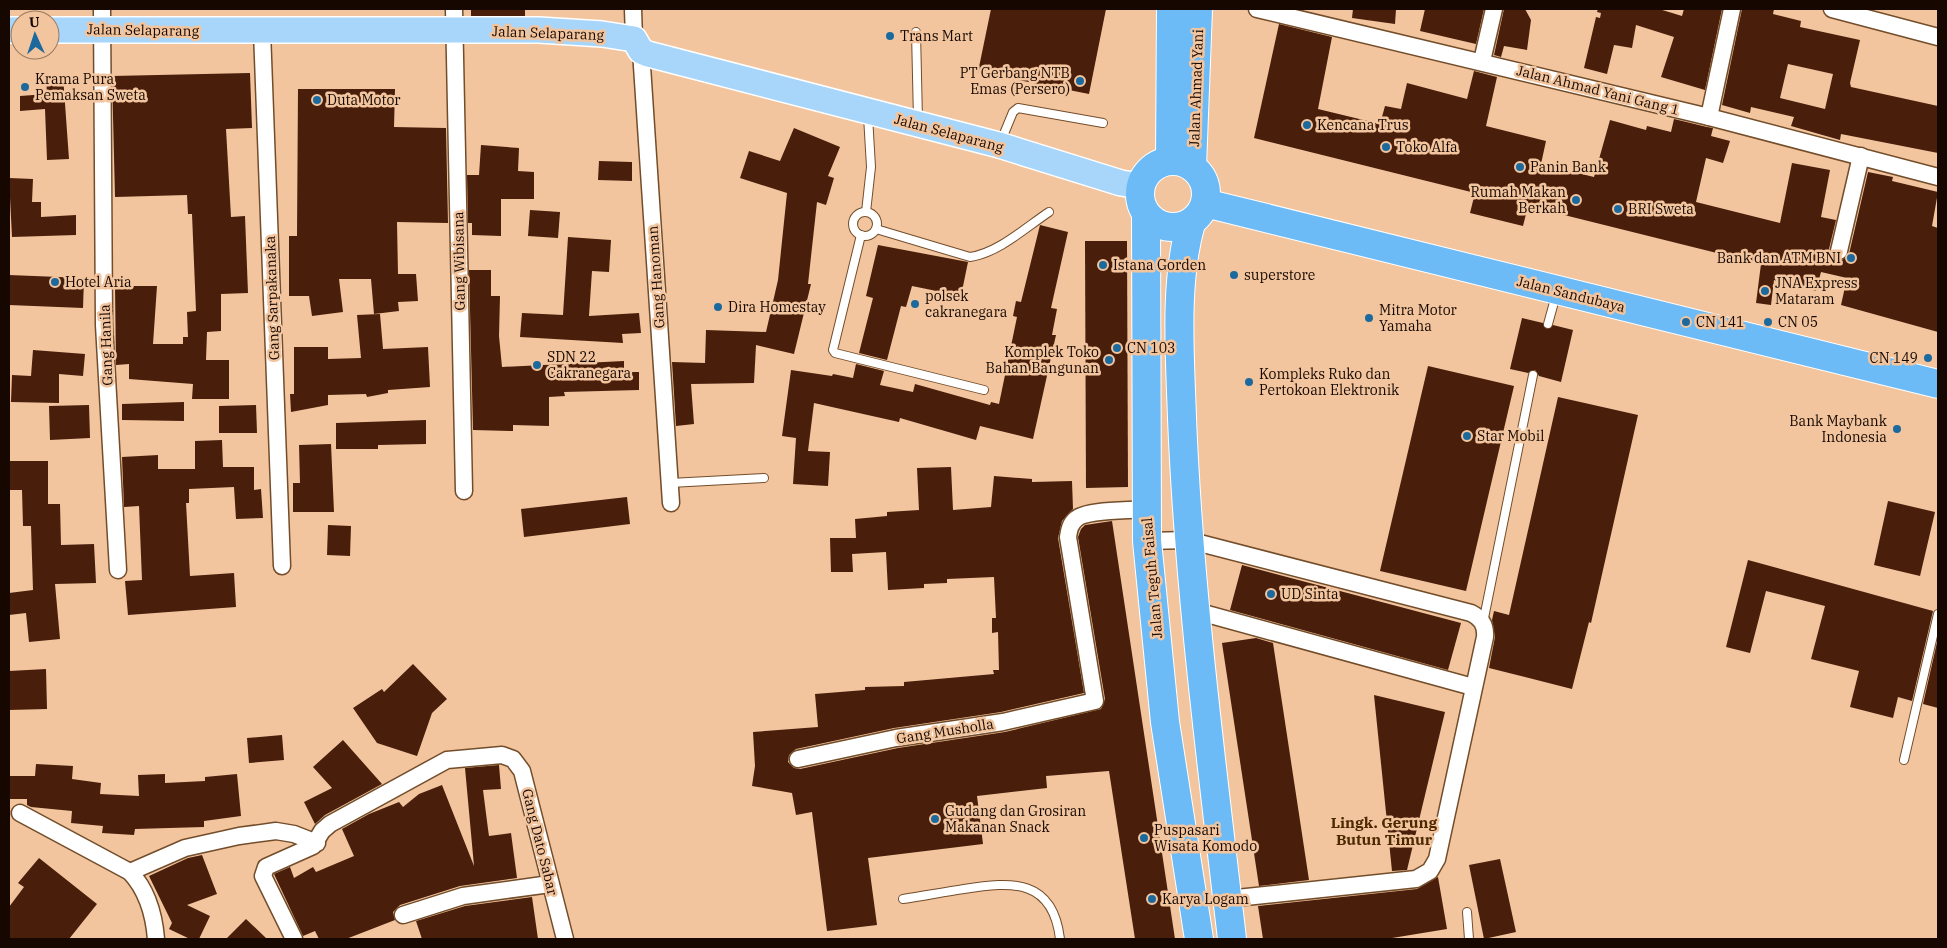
<svg xmlns="http://www.w3.org/2000/svg" width="1947" height="948" font-family="'IBM Plex Serif',serif">
<style>
.building{fill:#491e0b;fill-rule:evenodd}
.lines{fill:none;stroke-linecap:round;stroke-linejoin:round}
.lane-casing{stroke:#734d2a;stroke-width:10}
.street-casing{stroke:#734d2a;stroke-width:19}
.primary-casing{stroke:#fff;stroke-width:28}
.highway-casing{stroke:#fff;stroke-width:30}
.lane{stroke:#fff;stroke-width:8}
.street{stroke:#fff;stroke-width:16}
.primary{stroke:#a7d6fa;stroke-width:25}
.highway{stroke:#6dbbf6;stroke-width:28}
.poi-dot{fill:#1c6a9d;stroke:#f2c59f;stroke-width:2}
.labels{text-anchor:middle;dominant-baseline:central;stroke-width:5;stroke-linejoin:round;paint-order:stroke}
.street-label{font-size:14px;fill:#160800;stroke:#f2c59f}
.poi-label{font-size:14px;fill:#160800;stroke:#f2c59f;text-anchor:start}
.neighbourhood-label{font-size:15px;font-weight:bold;fill:#4b2800;stroke:#f2c59f}
</style>
<rect width="100%" height="100%" fill="#f2c59f"/>
<g class="building">
<rect x="471" y="9" width="54" height="7"/>
<polygon points="991,9 1106,9 1089,94 978,72"/>
<polygon points="1353,9 1396,9 1395,24 1352,18"/>
<polygon points="1425,9 1484,9 1476,44 1420,31"/>
<polygon points="1504,9 1525,9 1531,20 1527,50 1504,46 1501,57 1494,55"/>
<polygon points="1598,9 1659,9 1682,16 1684,9 1722,9 1705,90 1661,77 1674,37 1636,25 1632,48 1614,45 1607,74 1584,68 1596,17 1600,18 1601,13 1597,12"/>
<path d="M1742,9h32l-1,5 28,7 -1,6 60,13 -10,43 1,4 87,19v47l-97,-19 -1,6 -49,-14 3,-9 -43,-10 -1,6 -28,-8zM1788,64l45,10 -8,35 -45,-11z"/>
<polygon points="1279,24 1332,37 1318,109 1380,124 1385,106 1401,109 1407,83 1467,99 1474,71 1497,77 1486,126 1546,141 1541,164 1594,177 1610,120 1646,130 1647,126 1671,132 1674,119 1707,127 1713,128 1711,136 1730,141 1723,163 1706,158 1696,202 1780,223 1792,163 1830,170 1821,217 1836,220 1829,249 1830,254 1836,261 1842,260 1849,254 1868,172 1893,177 1892,181 1938,192 1932,226 1938,228 1938,332 1841,305 1847,278 1821,272 1816,291 1774,280 1771,305 1756,303 1761,264 1528,206 1523,226 1470,213 1475,193 1254,138"/>
<polygon points="250,73 252,128 226,129 231,217 245,216 248,293 221,294 221,331 207,332 206,360 229,360 229,399 192,399 193,384 129,379 129,364 116,365 115,286 157,286 153,344 183,344 183,337 188,337 187,312 196,311 192,214 188,214 187,195 115,197 112,76"/>
<polygon points="46,76 63,76 69,159 47,160 45,109 20,111 20,96 47,94"/>
<polygon points="298,89 395,89 394,127 446,128 448,223 397,222 398,274 416,274 418,301 398,302 399,311 374,314 371,279 339,279 343,312 312,316 309,296 289,296 289,236 297,236"/>
<polygon points="794,128 840,147 828,176 834,178 826,205 817,202 808,284 811,284 794,354 756,345 754,383 691,384 694,424 676,426 672,362 705,363 706,330 766,332 778,280 787,193 740,178 749,151 780,161"/>
<polygon points="481,145 519,148 518,171 534,172 534,199 501,199 501,236 472,235 472,223 468,223 467,175 479,175"/>
<polygon points="599,161 632,162 632,181 598,180"/>
<polygon points="9,178 33,179 32,202 41,202 41,217 76,215 76,235 12,237"/>
<polygon points="530,210 560,212 558,238 528,236"/>
<polygon points="1040,225 1068,232 1051,308 1057,309 1052,335 1056,335 1033,439 980,426 976,440 900,418 899,422 814,403 808,451 830,452 828,486 793,484 796,438 782,436 791,370 832,376 833,374 853,378 856,364 884,371 880,385 913,392 915,384 990,405 991,402 999,404 1017,317 1013,316 1016,301 1021,302"/>
<polygon points="568,237 611,240 609,272 592,271 589,316 639,313 641,333 622,334 623,343 520,337 522,313 563,315"/>
<polygon points="1085,241 1127,241 1128,487 1086,488"/>
<polygon points="878,245 968,262 961,296 912,286 906,307 901,306 887,360 859,353 873,298 866,296"/>
<polygon points="469,270 491,270 491,296 500,296 499,336 502,367 624,361 624,372 639,372 639,390 564,392 565,396 549,397 549,426 513,425 513,431 473,430"/>
<polygon points="9,275 84,278 83,308 9,305"/>
<polygon points="380,314 383,349 428,347 430,387 388,390 388,393 367,397 366,394 328,395 328,405 291,412 290,394 294,394 294,347 328,347 328,359 361,358 357,315"/>
<polygon points="1522,318 1543,323 1547,329 1553,325 1573,330 1561,382 1539,376 1535,370 1528,373 1510,369"/>
<polygon points="33,350 85,354 83,376 59,374 59,403 11,402 12,375 31,376"/>
<polygon points="1428,366 1514,386 1466,591 1380,571"/>
<polygon points="1558,397 1638,415 1591,623 1589,622 1572,689 1489,668 1495,637 1492,620 1494,611 1509,615"/>
<polygon points="184,402 184,421 122,420 122,404"/>
<polygon points="89,405 90,438 50,440 49,406"/>
<polygon points="256,405 257,433 219,433 219,406"/>
<polygon points="426,420 426,444 378,445 378,449 336,449 336,423"/>
<polygon points="222,440 223,467 254,467 254,490 261,489 263,518 236,519 234,487 189,489 189,503 186,503 190,576 234,573 236,607 128,615 125,581 142,580 139,506 124,507 122,457 158,455 158,469 195,469 195,441"/>
<polygon points="331,444 334,512 293,512 293,483 300,483 299,445"/>
<polygon points="9,461 48,461 48,504 60,504 61,545 94,544 96,583 55,584 60,639 29,642 26,613 9,615 9,593 33,590 31,526 23,526 22,490 9,490"/>
<polygon points="951,467 953,510 991,507 994,476 1032,479 1032,482 1072,481 1073,509 1062,521 1058,538 1084,693 1001,712 894,728 796,749 789,755 788,762 794,768 800,769 898,748 1005,732 1101,709 1105,699 1078,537 1081,529 1085,525 1112,521 1175,939 1135,939 1109,771 1046,776 1047,788 977,796 983,844 868,858 877,925 827,931 812,812 796,815 792,793 752,786 755,766 753,732 818,727 815,694 865,690 865,687 904,686 904,682 994,674 993,670 999,670 998,632 992,633 992,618 996,618 994,577 947,579 947,583 924,584 924,588 888,590 886,552 852,554 853,572 831,572 830,538 856,538 855,519 887,516 887,512 919,510 917,468"/>
<polygon points="627,497 630,524 524,537 521,509"/>
<polygon points="1888,501 1935,512 1920,576 1874,565"/>
<polygon points="328,525 351,526 350,556 327,555"/>
<polygon points="1748,560 1933,611 1912,701 1898,697 1893,718 1850,707 1859,671 1811,659 1825,606 1766,591 1750,653 1726,647"/>
<polygon points="1242,565 1461,623 1448,670 1230,610"/>
<polygon points="1256,638 1273,643 1309,880 1259,886 1222,643"/>
<polygon points="1938,638 1938,708 1923,704"/>
<polygon points="413,664 447,699 432,713 417,756 377,743 353,708 382,689 384,692"/>
<polygon points="46,669 47,709 9,710 9,671"/>
<polygon points="1374,695 1445,712 1407,870 1392,871"/>
<polygon points="282,735 284,760 249,763 247,738"/>
<polygon points="343,740 382,784 325,815 315,824 304,802 332,788 313,767"/>
<polygon points="36,764 73,766 72,779 101,783 100,794 139,796 138,775 165,774 165,783 205,781 205,777 237,774 241,816 204,821 204,827 135,829 134,835 102,833 103,826 71,823 72,811 31,807 27,805 27,799 9,799 9,776 35,776"/>
<polygon points="499,765 501,789 483,790 488,829 489,836 511,833 517,878 460,886 400,905 393,912 395,920 346,939 319,939 315,931 303,936 274,874 290,867 294,878 313,867 316,872 354,856 342,829 369,814 399,802 403,807 419,794 442,785 474,866 465,768"/>
<polygon points="202,855 217,894 187,905 210,916 199,939 190,939 169,929 172,923 149,876 188,858"/>
<polygon points="39,858 97,904 69,939 9,939 9,907 24,887 18,883"/>
<polygon points="1500,859 1516,932 1484,939 1469,865"/>
<polygon points="1438,877 1447,929 1386,939 1263,939 1258,906 1417,889"/>
<polygon points="532,897 538,939 422,939 416,921 465,906"/>
<polygon points="246,919 267,939 226,939"/>
</g>
<g class="lines">
<g class="lane-casing">
<g id="lane">
<polyline points="916,32 918,120"/>
<polyline points="1001,141 1013,112 1018,108 1103,123"/>
<polyline points="866,212 871,167 868,116"/>
<circle cx="865" cy="224" r="12"/>
<path d="M876,229l94,28c28,-4 55,-29 79,-45"/>
<polyline points="861,235 833,350 835,353 984,390"/>
<polyline points="1548,324 1556,295"/>
<polyline points="670,483 764,478"/>
<polyline points="1483,623 1533,375"/>
<polyline points="1904,760 1938,614"/>
<path d="M903,899c20,-3 41,-7 61,-10 48,-8 89,-10 96,50"/>
<polyline points="1467,912 1469,939"/>
</g>
</g>
<g class="street-casing">
<g id="street">
<polyline points="102,9 104,325 118,570"/>
<polyline points="454,9 464,491"/>
<polyline points="633,9 634,39"/>
<polyline points="1257,9 1709,117 1938,177"/>
<polyline points="1832,9 1938,37"/>
<polyline points="262,31 282,566"/>
<polyline points="641,51 671,503"/>
<polyline points="1482,61 1494,9"/>
<polyline points="1709,117 1732,9"/>
<polyline points="1839,251 1861,156"/>
<path d="M1147,541l41,-1 283,73c10,5 15,12 14,24l-48,222 -7,12 -14,8 -189,20"/>
<polyline points="1196,611 1473,687"/>
<path d="M798,759l98,-21 107,-16 92,-21 -27,-164c1,-7 2,-13 8,-18 11,-10 54,-8 71,-10"/>
<path d="M20,813l110,59c17,18 24,42 26,67"/>
<polyline points="130,872 185,848 239,836 276,831 294,834 317,843"/>
<polyline points="403,915 463,896 550,884"/>
<polyline points="294,939 263,876 266,867 313,846 322,831 330,824 447,760 502,755 513,759 522,771 565,939"/>
</g>
</g>
<g class="primary-casing">
<g id="primary">
<polyline points="9,30 20,30"/>
<polyline points="50,30 539,30 602,34 634,39 641,51 648,54 999,145 1121,183 1140,186"/>
</g>
</g>
<g class="highway-casing">
<g id="highway">
<circle cx="1173" cy="194" r="33"/>
<polyline points="1170,161 1171,9"/>
<polyline points="1192,167 1198,9"/>
<polyline points="1205,203 1938,384"/>
<polyline points="1146,214 1147,541 1165,722 1199,939"/>
<path d="M1191,223c-17,59 -11,133 -9,195 7,174 30,348 50,521"/>
</g>
</g>
<use href="#lane" class="lane"/>
<use href="#street" class="street"/>
<use href="#primary" class="primary"/>
<use href="#highway" class="highway"/>
</g>
<g class="poi-dot">
<circle cx="890" cy="36" r="5"/>
<circle cx="1080" cy="81" r="5"/>
<circle cx="25" cy="87" r="5"/>
<circle cx="317" cy="100" r="5"/>
<circle cx="1307" cy="125" r="5"/>
<circle cx="1386" cy="147" r="5"/>
<circle cx="1520" cy="167" r="5"/>
<circle cx="1576" cy="200" r="5"/>
<circle cx="1618" cy="209" r="5"/>
<circle cx="1851" cy="258" r="5"/>
<circle cx="1103" cy="265" r="5"/>
<circle cx="1234" cy="275" r="5"/>
<circle cx="55" cy="282" r="5"/>
<circle cx="1765" cy="291" r="5"/>
<circle cx="915" cy="304" r="5"/>
<circle cx="718" cy="307" r="5"/>
<circle cx="1369" cy="318" r="5"/>
<circle cx="1686" cy="322" r="5"/>
<circle cx="1768" cy="322" r="5"/>
<circle cx="1117" cy="348" r="5"/>
<circle cx="1928" cy="358" r="5"/>
<circle cx="1109" cy="360" r="5"/>
<circle cx="537" cy="365" r="5"/>
<circle cx="1249" cy="382" r="5"/>
<circle cx="1897" cy="429" r="5"/>
<circle cx="1467" cy="436" r="5"/>
<circle cx="1271" cy="594" r="5"/>
<circle cx="935" cy="819" r="5"/>
<circle cx="1144" cy="838" r="5"/>
<circle cx="1152" cy="899" r="5"/>
</g>
<g class="labels">
<g class="street-label">
<text transform="translate(143 30) rotate(1)">Jalan Selaparang</text>
<text transform="translate(548 33) rotate(2)">Jalan Selaparang</text>
<text transform="translate(1196 88) rotate(-88)">Jalan Ahmad Yani</text>
<text transform="translate(1598 90) rotate(14)">Jalan Ahmad Yani Gang 1</text>
<text transform="translate(949 133) rotate(15)">Jalan Selaparang</text>
<text transform="translate(459 261) rotate(-91)">Gang Wibisana</text>
<text transform="translate(656 277) rotate(-94)">Gang Hanoman</text>
<text transform="translate(1571 294) rotate(14)">Jalan Sandubaya</text>
<text transform="translate(272 298) rotate(-92)">Gang Sarpakanaka</text>
<text transform="translate(106 345) rotate(-92)">Gang Hanila</text>
<text transform="translate(1152 578) rotate(-95)">Jalan Teguh Faisal</text>
<text transform="translate(945 731) rotate(-9)">Gang Musholla</text>
<text transform="translate(540 842) rotate(76)">Gang Dato Sabar</text>
</g>
<g class="poi-label">
<text x="900" y="36">Trans Mart</text>
<text x="1070" y="73" text-anchor="end">PT Gerbang NTB<tspan x="1070" dy="16">Emas (Persero)</tspan></text>
<text x="35" y="79">Krama Pura<tspan x="35" dy="16">Pemaksan Sweta</tspan></text>
<text x="327" y="100">Duta Motor</text>
<text x="1317" y="125">Kencana Trus</text>
<text x="1396" y="147">Toko Alfa</text>
<text x="1530" y="167">Panin Bank</text>
<text x="1566" y="192" text-anchor="end">Rumah Makan<tspan x="1566" dy="16">Berkah</tspan></text>
<text x="1628" y="209">BRI Sweta</text>
<text x="1841" y="258" text-anchor="end">Bank dan ATM BNI</text>
<text x="1113" y="265">Istana Gorden</text>
<text x="1244" y="275">superstore</text>
<text x="65" y="282">Hotel Aria</text>
<text x="1775" y="283">JNA Express<tspan x="1775" dy="16">Mataram</tspan></text>
<text x="925" y="296">polsek<tspan x="925" dy="16">cakranegara</tspan></text>
<text x="728" y="307">Dira Homestay</text>
<text x="1379" y="310">Mitra Motor<tspan x="1379" dy="16">Yamaha</tspan></text>
<text x="1696" y="322">CN 141</text>
<text x="1778" y="322">CN 05</text>
<text x="1127" y="348">CN 103</text>
<text x="1099" y="352" text-anchor="end">Komplek Toko<tspan x="1099" dy="16">Bahan Bangunan</tspan></text>
<text x="547" y="357">SDN 22<tspan x="547" dy="16">Cakranegara</tspan></text>
<text x="1918" y="358" text-anchor="end">CN 149</text>
<text x="1259" y="374">Kompleks Ruko dan<tspan x="1259" dy="16">Pertokoan Elektronik</tspan></text>
<text x="1887" y="421" text-anchor="end">Bank Maybank<tspan x="1887" dy="16">Indonesia</tspan></text>
<text x="1477" y="436">Star Mobil</text>
<text x="1281" y="594">UD Sinta</text>
<text x="945" y="811">Gudang dan Grosiran<tspan x="945" dy="16">Makanan Snack</tspan></text>
<text x="1154" y="830">Puspasari<tspan x="1154" dy="16">Wisata Komodo</tspan></text>
<text x="1162" y="899">Karya Logam</text>
</g>
<g class="neighbourhood-label">
<text x="1384" y="822">Lingk. Gerung<tspan x="1384" dy="17">Butun Timur</tspan></text>
</g>
</g>
<rect width="1947" height="948" fill="none" stroke="#160800" stroke-width="20"/>
<g transform="translate(35 35) rotate(357)"><circle r="24" fill="#f2c59f" stroke="#9a795f"/>
<path d="M0-4L9 19L0 12L-9 19Z" fill="#1c6a9d"/>
<text y="-8" font-size="14" font-weight="bold" text-anchor="middle" fill="#160800">U</text>
</g>
</svg>
